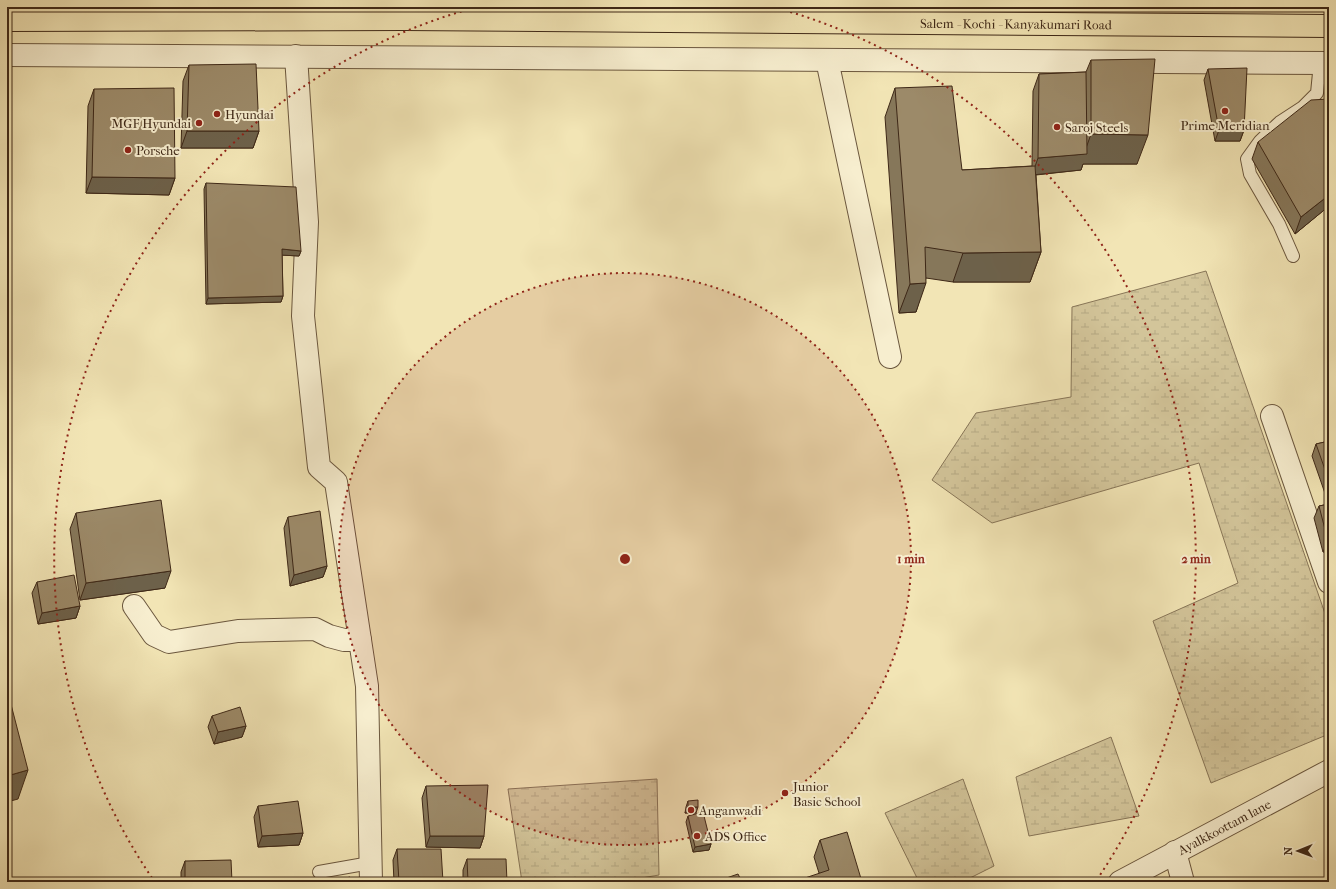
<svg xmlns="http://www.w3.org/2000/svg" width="1336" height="889" font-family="'IM FELL French Canon',serif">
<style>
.wetland{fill:url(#wetland-marsh);stroke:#887658}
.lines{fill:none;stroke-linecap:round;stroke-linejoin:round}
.service-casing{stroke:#6b573e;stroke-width:14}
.minor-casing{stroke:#6b573e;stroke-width:24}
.tertiary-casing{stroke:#6b573e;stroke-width:24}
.trunk-casing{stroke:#3e2817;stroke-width:24}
.service{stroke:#f7eecf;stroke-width:12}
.minor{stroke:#f7eecf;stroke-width:22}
.tertiary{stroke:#f7eecf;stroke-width:22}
.trunk{stroke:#f2e5b5;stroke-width:22}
.wall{fill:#86775a;stroke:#3e2817}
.shaded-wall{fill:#6d614a;stroke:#3e2817}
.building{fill:#9c8a69;stroke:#3e2817}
.ring{fill:none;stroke:#8f2418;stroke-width:2;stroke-dasharray:2 4}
.poi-dot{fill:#8f2418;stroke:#f7eecf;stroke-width:1.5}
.labels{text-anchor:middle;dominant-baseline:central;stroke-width:4;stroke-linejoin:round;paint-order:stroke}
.street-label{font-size:13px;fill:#3e2817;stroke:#f7eecf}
.poi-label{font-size:13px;fill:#3e2817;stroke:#f7eecf;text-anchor:start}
.centre{fill:#8f2418;stroke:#f7eecf;stroke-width:2}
.ring-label{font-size:12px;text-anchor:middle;font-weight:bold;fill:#8f2418;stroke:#f7eecf;stroke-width:4;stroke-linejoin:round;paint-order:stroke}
</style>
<defs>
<pattern id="wetland-marsh" width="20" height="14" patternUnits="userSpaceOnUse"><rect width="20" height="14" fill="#d3c59a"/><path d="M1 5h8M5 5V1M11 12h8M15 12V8" fill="none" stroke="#b6a984"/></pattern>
</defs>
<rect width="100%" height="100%" fill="#f2e5b5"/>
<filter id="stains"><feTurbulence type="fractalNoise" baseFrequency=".005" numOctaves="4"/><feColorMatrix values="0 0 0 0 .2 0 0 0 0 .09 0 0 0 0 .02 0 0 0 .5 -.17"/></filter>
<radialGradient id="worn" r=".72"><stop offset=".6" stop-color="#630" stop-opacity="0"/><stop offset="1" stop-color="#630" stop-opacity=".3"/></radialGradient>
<g class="wetland">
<polygon points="1206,271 1329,625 1329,734 1211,783 1153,621 1238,583 1199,463 992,523 932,480 976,413 1071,397 1072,307"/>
<polygon points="1111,737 1139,816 1029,836 1016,777"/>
<polygon points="657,779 659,875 618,882 522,882 508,789"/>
<polygon points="963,779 994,866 962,882 919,882 885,813"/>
</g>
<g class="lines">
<g class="service-casing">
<g id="service">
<polyline points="1293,256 1279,224 1250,174 1247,159 1260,141 1280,122 1303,107 1317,93 1320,63"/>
<polyline points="319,872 370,863"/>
</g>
</g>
<g class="minor-casing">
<g id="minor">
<polyline points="296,56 307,222 303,316 319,467 336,482 367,686 371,882"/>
<polyline points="827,60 890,357"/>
<polyline points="1272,416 1329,582"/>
<polyline points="134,606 154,635 169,642 238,631 315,629 329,636 344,640 360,640"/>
<polyline points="1175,852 1183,882"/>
<path id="s1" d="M1120,882l209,-111"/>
</g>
</g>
<g class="tertiary-casing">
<polyline id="tertiary" points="7,55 1329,63"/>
</g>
<g class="trunk-casing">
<g id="trunk">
<path id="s2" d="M7,20l397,-1 925,7"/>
</g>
</g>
<use href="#service" class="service"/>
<use href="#minor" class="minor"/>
<use href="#tertiary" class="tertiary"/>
<use href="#trunk" class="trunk"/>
</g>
<g class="wall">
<polygon points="1091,60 1137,164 1083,164 1081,170 1036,175 1041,252 1030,282 953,282 926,278 916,312 899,313 885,117 895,88 962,170 1032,166 1033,91 1039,74 1086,72"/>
<polygon points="189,65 259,131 253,148 181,148 183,81"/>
<polygon points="1208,69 1244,130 1240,141 1215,141 1204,80"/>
<polygon points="94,89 175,178 169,195 86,193 88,106"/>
<polygon points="1258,142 1329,206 1295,234 1252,159"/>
<polygon points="206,183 301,251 299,256 282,255 283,296 281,302 206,304 204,189"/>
<polygon points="1329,441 1329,502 1328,502 1312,456 1316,444"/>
<polygon points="1329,504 1329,551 1323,552 1314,518 1319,506"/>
<polygon points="76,513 165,588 80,600 70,529"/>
<polygon points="288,517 327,566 323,577 290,586 284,528"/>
<polygon points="37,582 80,606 76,618 38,624 32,593"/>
<polygon points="212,716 246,726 242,737 214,744 208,727"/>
<polygon points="426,786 484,836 480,848 426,847 422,798"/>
<polygon points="688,801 696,813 685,813 686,807"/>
<polygon points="258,806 303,833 299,845 258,847 254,817"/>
<polygon points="688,816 711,844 709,850 693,852 686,822"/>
<polygon points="820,840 862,882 819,873 814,857"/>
<polygon points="397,849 443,882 394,882 393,860"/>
<polygon points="467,859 507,882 463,882 463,870"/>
<polygon points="185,861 232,882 181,882 181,872"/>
</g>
<g class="shaded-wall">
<polygon points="1219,130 1244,130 1240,141 1215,141"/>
<polygon points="187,131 259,131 253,148 181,148"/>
<polygon points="1091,134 1148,135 1137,164 1083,164 1081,170 1032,175 1038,158 1084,154"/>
<polygon points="92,177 175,178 169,195 86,193"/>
<polygon points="1329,195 1329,206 1295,234 1301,217"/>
<polygon points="282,249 301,251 299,256 280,255"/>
<polygon points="1041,252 1030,282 953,282 963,253"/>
<polygon points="926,283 916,312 899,313 910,284"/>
<polygon points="283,296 281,302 206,304 208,298"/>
<polygon points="1328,541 1329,541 1329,551 1323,552"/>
<polygon points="327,566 323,577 290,586 294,575"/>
<polygon points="171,571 165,588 80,600 86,583"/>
<polygon points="80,606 76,618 38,624 42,613"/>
<polygon points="246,726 242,737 214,744 218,732"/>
<polygon points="28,770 18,799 7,802 7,776"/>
<polygon points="688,807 698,807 696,813 685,813"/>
<polygon points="303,833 299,845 258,847 262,836"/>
<polygon points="430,836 484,836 480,848 426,847"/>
<polygon points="711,844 709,850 693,852 695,847"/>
</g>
<g class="building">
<polygon points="1155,59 1148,135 1091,134 1091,60"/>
<polygon points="256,64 259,131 187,131 189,65"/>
<polygon points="1247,68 1244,130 1219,130 1208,69"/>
<polygon points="1086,72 1087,154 1038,158 1039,74"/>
<polygon points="952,86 962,170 1035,166 1041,252 963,253 925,247 926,283 910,284 895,88"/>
<polygon points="174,88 175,178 92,177 94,89"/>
<polygon points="1329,99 1329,195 1301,217 1258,142 1311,100"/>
<polygon points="206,183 296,187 301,251 282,249 283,296 208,298"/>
<polygon points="1329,441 1329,481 1316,444"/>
<polygon points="161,500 171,571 86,583 76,513"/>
<polygon points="1329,504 1329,541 1328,541 1319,506"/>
<polygon points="320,511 327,566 294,575 288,517"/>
<polygon points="74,575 80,606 42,613 37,582"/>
<polygon points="7,689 28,770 7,776"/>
<polygon points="240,707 246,726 218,732 212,716"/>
<polygon points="488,785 484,836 430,836 426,786"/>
<polygon points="698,800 698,807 688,807 688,801"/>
<polygon points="298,801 303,833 262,836 258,806"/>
<polygon points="703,812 711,844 695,847 688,816"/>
<polygon points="847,832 862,882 793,882 829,870 820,840"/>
<polygon points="397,849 441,849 443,882 399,882"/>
<polygon points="467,859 506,859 507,882 468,882"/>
<polygon points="231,860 232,882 185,882 185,861"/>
<polygon points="738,874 742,882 715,882"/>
<polygon points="350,877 351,882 328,882"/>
</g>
<circle cx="625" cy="559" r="286" fill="#8f2418" fill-opacity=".12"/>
<g class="ring">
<circle cx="625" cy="559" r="286"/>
<path d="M152 878A571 571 0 0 1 477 7M773 7A571 571 0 0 1 1098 878"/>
</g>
<g class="poi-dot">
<circle cx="1225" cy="111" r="4"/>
<circle cx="217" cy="114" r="4"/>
<circle cx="199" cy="123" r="4"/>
<circle cx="1057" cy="127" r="4"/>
<circle cx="128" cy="150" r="4"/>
<circle cx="785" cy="793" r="4"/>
<circle cx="691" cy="810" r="4"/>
<circle cx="697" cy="836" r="4"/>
</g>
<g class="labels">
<g class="street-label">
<text stroke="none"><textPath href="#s2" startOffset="1009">Salem - Kochi - Kanyakumari Road</textPath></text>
<text stroke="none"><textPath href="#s1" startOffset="118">Ayalkkoottam lane</textPath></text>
</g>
<g class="poi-label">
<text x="225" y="114">Hyundai</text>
<text x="191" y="123" text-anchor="end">MGF Hyundai</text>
<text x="1225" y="125" text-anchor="middle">Prime Meridian</text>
<text x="1065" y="127">Saroj Steels</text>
<text x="136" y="150">Porsche</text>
<text x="793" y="786">Junior<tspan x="793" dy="15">Basic School</tspan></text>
<text x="699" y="810">Anganwadi</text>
<text x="705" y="836">ADS Office</text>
</g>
</g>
<circle cx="625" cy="559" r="6" class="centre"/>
<g class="ring-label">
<text x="911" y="563">1 min</text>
<text x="1196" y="563">2 min</text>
</g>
<rect width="1336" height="889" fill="none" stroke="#f2e5b5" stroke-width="24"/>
<rect x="8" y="8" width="1320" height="873" fill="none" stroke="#3e2817" stroke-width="2"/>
<rect x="12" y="12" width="1312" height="865" fill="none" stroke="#3e2817"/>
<g transform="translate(1298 851) rotate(269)" stroke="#f7eecf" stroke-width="3" paint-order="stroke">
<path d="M0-3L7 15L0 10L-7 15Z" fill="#3e2817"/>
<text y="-6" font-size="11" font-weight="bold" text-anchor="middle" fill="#3e2817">N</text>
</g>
<rect width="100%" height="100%" filter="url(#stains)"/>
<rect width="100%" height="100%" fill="url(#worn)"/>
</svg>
